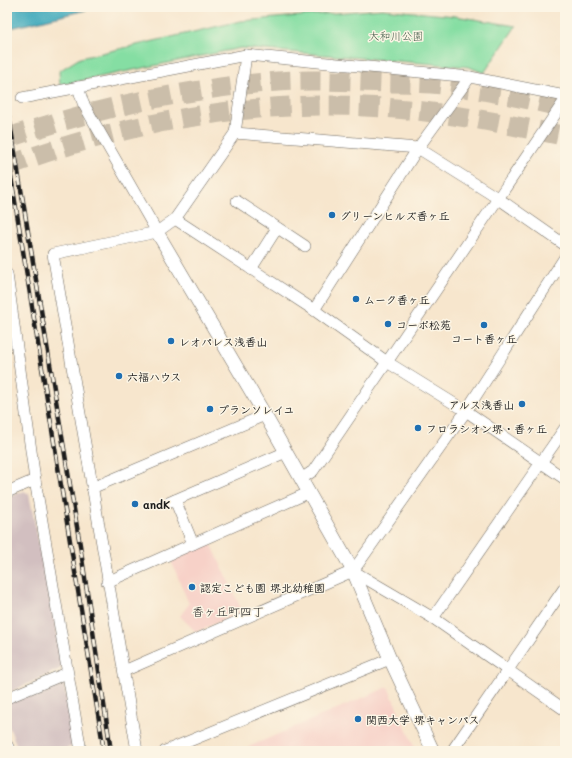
<svg xmlns="http://www.w3.org/2000/svg" width="572" height="758" font-family="Mali,'Klee One',sans-serif">
<style>
.built{fill:#f7d1c8}
.industrial{fill:#d2bfc0}
.green{fill:#85dea3;stroke:#507d60}
.water{fill:#3ca9bc;stroke:#2c626c}
.lines{fill:none;stroke-linecap:round;stroke-linejoin:round}
.motorway-tunnel{stroke:#cbbeaa;stroke-width:20;stroke-dasharray:20 10;stroke-linecap:butt}
.minor-casing{stroke:#69635a;stroke-width:12}
.tertiary-casing{stroke:#69635a;stroke-width:14}
.minor{stroke:#fff;stroke-width:11}
.tertiary{stroke:#fff;stroke-width:13}
.rail-casing{stroke:#1c1c1c;stroke-width:4.5}
.rail{stroke:#fcf5e5;stroke-width:3;stroke-dasharray:9;stroke-linecap:butt}
.poi-dot{fill:#1f6fb2;stroke:#fcf5e5;stroke-width:1.5}
.labels{text-anchor:middle;dominant-baseline:central;stroke-width:3;stroke-linejoin:round;paint-order:stroke}
.park-label{font-size:11px;fill:#3c5644;stroke:#fcf5e5}
.poi-label{font-size:11px;font-weight:bold;fill:#1c1c1c;stroke:#fcf5e5;text-anchor:start}
.neighbourhood-label{font-size:12px;fill:#1c1c1c;stroke:#fcf5e5}
</style>
<rect width="100%" height="100%" fill="#fcf5e5"/>
<filter id="ink" filterUnits="userSpaceOnUse"><feTurbulence type="fractalNoise" baseFrequency=".025" numOctaves="2"/><feDisplacementMap in="SourceGraphic" scale="8" xChannelSelector="R" yChannelSelector="G"/><feConvolveMatrix kernelMatrix="1 2 1 2 8 2 1 2 1" color-interpolation-filters="sRGB"/></filter>
<filter id="wash" filterUnits="userSpaceOnUse"><feTurbulence type="fractalNoise" baseFrequency=".012" numOctaves="4" result="noise"/><feDisplacementMap in="SourceGraphic" scale="16" xChannelSelector="R" yChannelSelector="G"/><feGaussianBlur stdDeviation="0.9" result="paint"/><feColorMatrix in="noise" values="0 0 0 0 0 0 0 0 0 0 0 0 0 0 0 0 0 1.4 0 .05"/><feComposite in="paint" operator="in"/></filter>
<g filter="url(#wash)">
<rect width="100%" height="100%" fill="#f7e6cd"/>
<g class="built">
<polygon points="210,541 242,611 196,632 180,616 189,604 170,558"/>
<polygon points="388,687 416,751 239,751"/>
</g>
<g class="industrial">
<polygon points="24,491 29,494 63,663 60,669 7,693 7,498"/>
<polygon points="63,681 76,746 52,751 19,751 7,722 7,703"/>
</g>
<polygon class="green" points="382,9 455,16 516,26 484,73 469,67 241,48 60,85 59,71 80,58 241,21"/>
<polygon class="water" points="7,7 99,7 7,29"/>
</g>
<g filter="url(#ink)">
<g class="lines">
<g class="motorway-tunnel">
<path d="M7,138c90,-30 184,-51 279,-57 30,-1 60,0 90,1 23,1 47,0 70,3 40,5 80,13 119,23"/>
<path d="M7,166c125,-46 261,-70 394,-57 55,5 110,16 164,27"/>
</g>
<g class="minor-casing">
<g id="minor">
<polyline points="78,87 83,103 157,232"/>
<polyline points="22,98 246,55 470,77 565,96"/>
<polyline points="235,133 246,55"/>
<polyline points="237,201 305,246"/>
<polyline points="175,219 314,310 387,362 466,411 565,479"/>
<polyline points="251,269 277,228"/>
<polyline points="7,274 35,480 81,751"/>
<polyline points="314,310 418,148 470,77"/>
<polyline points="301,479 313,471 565,100"/>
<polyline points="92,488 265,415"/>
<polyline points="7,492 35,480"/>
<polyline points="175,500 193,544"/>
<polyline points="168,503 286,452"/>
<polyline points="353,571 433,618 565,710"/>
<polyline points="107,582 308,493"/>
<polyline points="433,618 565,428"/>
<polyline points="124,671 353,571 466,411 565,257"/>
<polyline points="7,698 67,673"/>
<polyline points="7,745 10,751"/>
<polyline points="137,751 53,254 157,232 175,219 235,133 418,148 499,199 565,245"/>
<polyline points="165,751 390,659"/>
<polyline points="452,751 565,587"/>
</g>
</g>
<g class="tertiary-casing">
<polyline id="tertiary" points="157,232 265,415 353,571 390,659 433,751"/>
</g>
<use href="#minor" class="minor"/>
<use href="#tertiary" class="tertiary"/>
<g class="rail-casing">
<g id="rail">
<polyline points="7,105 80,545 111,751"/>
<polyline points="7,152 104,751"/>
</g>
</g>
<use href="#rail" class="rail"/>
</g>
</g>
<g class="poi-dot">
<circle cx="332" cy="215" r="4"/>
<circle cx="356" cy="299" r="4"/>
<circle cx="388" cy="324" r="4"/>
<circle cx="484" cy="325" r="4"/>
<circle cx="171" cy="341" r="4"/>
<circle cx="119" cy="376" r="4"/>
<circle cx="522" cy="404" r="4"/>
<circle cx="210" cy="409" r="4"/>
<circle cx="418" cy="428" r="4"/>
<circle cx="135" cy="504" r="4"/>
<circle cx="192" cy="587" r="4"/>
<circle cx="358" cy="719" r="4"/>
</g>
<g class="labels">
<g class="park-label">
<text x="396" y="35">大和川公園</text>
</g>
<g class="poi-label">
<text x="340" y="215">グリーンヒルズ香ヶ丘</text>
<text x="364" y="299">ムーク香ヶ丘</text>
<text x="396" y="324">コーポ松苑</text>
<text x="484" y="338" text-anchor="middle">コート香ヶ丘</text>
<text x="179" y="341">レオパレス浅香山</text>
<text x="127" y="376">六福ハウス</text>
<text x="514" y="404" text-anchor="end">アルス浅香山</text>
<text x="218" y="409">プランソレイユ</text>
<text x="426" y="428">フロラシオン堺・香ヶ丘</text>
<text x="143" y="504">andK</text>
<text x="200" y="587">認定こども園 堺北幼稚園</text>
<text x="366" y="719">関西大学 堺キャンパス</text>
</g>
<g class="neighbourhood-label">
<text x="228" y="611">香ヶ丘町四丁</text>
</g>
</g>
<rect width="572" height="758" fill="none" stroke="#fcf5e5" stroke-width="24"/>
</svg>
